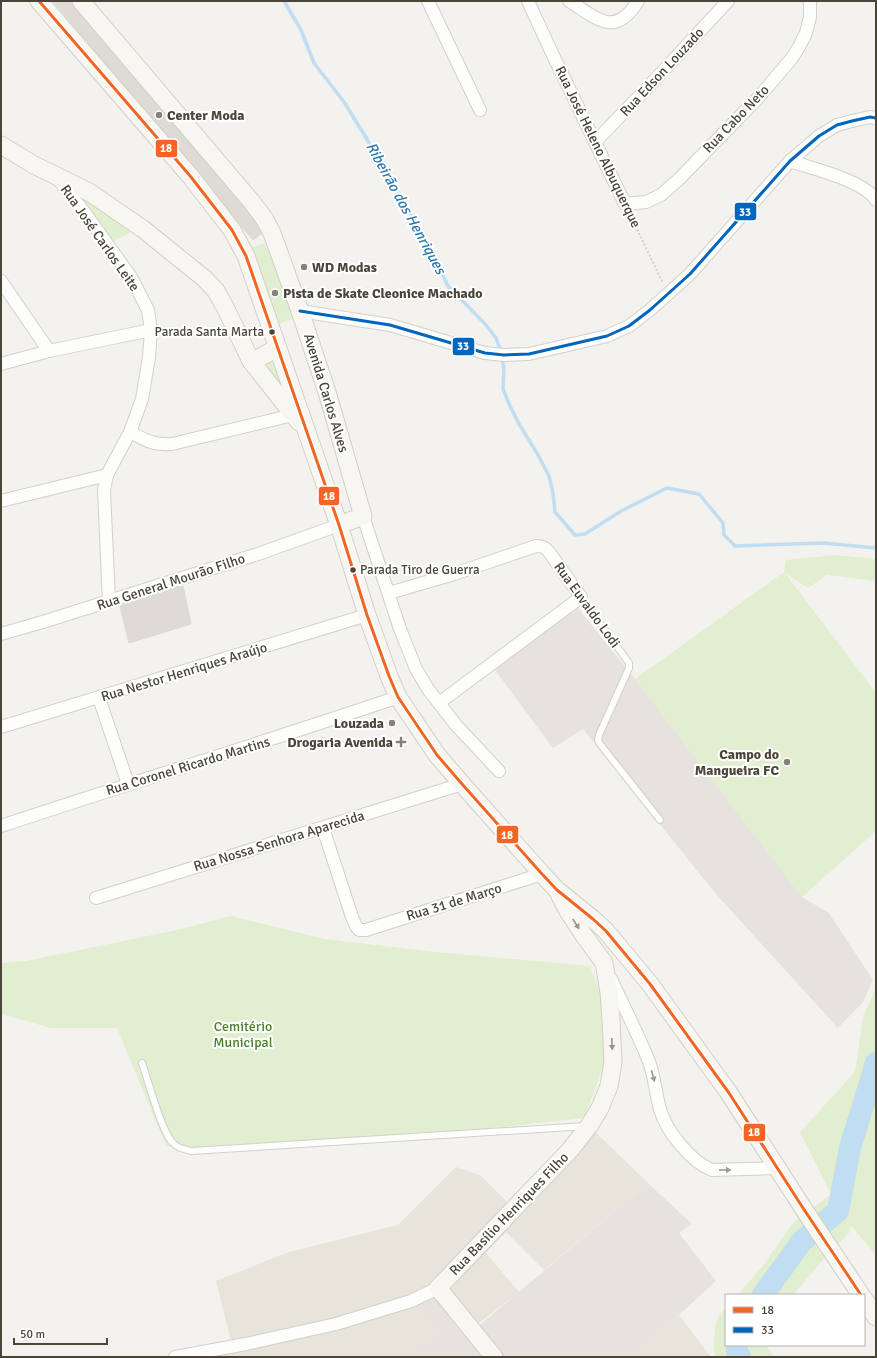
<svg xmlns="http://www.w3.org/2000/svg" width="877" height="1358" font-family="Signika,sans-serif">
<style>
.residential{fill:#e7e4dc}
.industrial{fill:#e6e2de}
.green{fill:#e1eecf}
.lines{fill:none;stroke-linecap:round;stroke-linejoin:round}
.stream{stroke:#c0ddf1;stroke-width:3.5}
.river{stroke:#c0ddf1;stroke-width:22}
.building{fill:#dedbd6;stroke:#dcd9d4}
.lane-casing{stroke:#d2d0cb;stroke-width:8}
.street-casing{stroke:#d2d0cb;stroke-width:14}
.secondary-casing{stroke:#d3cfc5;stroke-width:19}
.path{stroke:#d3d2cc;stroke-width:2;stroke-dasharray:2 2;stroke-linecap:butt}
.lane{stroke:#fdfdfc;stroke-width:6}
.street{stroke:#fdfdfc;stroke-width:12}
.secondary{stroke:#f7f6f1;stroke-width:17}
.bus-1-casing{stroke:#fff;stroke-width:6}
.bus-2-casing{stroke:#fff;stroke-width:6}
.bus-1{stroke:#f26522;stroke-width:3}
.bus-2{stroke:#0065bd;stroke-width:3}
.oneway{fill:#98948c}
.oneway2{fill:#9b9791}
.poi-dot{fill:#868178;stroke:#fff;stroke-width:1.5}
.bus-dot{fill:#4b4439;stroke:#fff;stroke-width:1.5}
.labels{text-anchor:middle;dominant-baseline:central;stroke-width:4;stroke-linejoin:round;paint-order:stroke}
.bus-label{font-size:13px;fill:#4b4439;stroke:#fff;text-anchor:end}
.street-label{font-size:14px;fill:#4b4439;stroke:#fff}
.poi-label{font-size:14px;font-weight:bold;fill:#4b4439;stroke:#fff;text-anchor:start}
.park-label{font-size:14px;fill:#4a7f2a;stroke:#fff}
.water-label{font-size:15px;font-style:italic;fill:#2e7ab2;stroke:#fff}
.line-badge{stroke:#fff;stroke-width:1.5}
.badge-label{font-size:11px;text-anchor:middle;font-weight:bold;fill:#fff}
</style>
<rect width="100%" height="100%" fill="#f4f2ee"/>
<g class="residential">
<polygon points="589,1126 648,1183 544,1270 506,1232 486,1253 519,1292 471,1329 412,1301 439,1334 395,1357 184,1357 232,1346 216,1281 286,1253 398,1225 456,1167 480,1175 514,1209"/>
<polygon points="679,1315 711,1357 633,1357"/>
</g>
<g class="industrial">
<polygon points="577,607 635,679 802,897 829,913 873,980 863,1002 838,1028 716,894 583,729 553,748 495,670"/>
<polygon points="648,1183 692,1224 679,1233 716,1281 633,1357 395,1357 439,1334 412,1302 437,1291 475,1329"/>
</g>
<g class="green">
<polygon points="80,199 95,201 133,231 112,242"/>
<polygon points="264,243 284,284 295,318 275,325 246,250"/>
<polygon points="273,356 294,410 258,365"/>
<polygon points="835,555 876,559 876,581 827,575 808,588 785,573 876,693 876,831 802,897 635,679 784,572 786,560"/>
<polygon points="230,916 325,939 435,952 590,966 602,998 605,1062 584,1118 457,1132 189,1150 166,1146 117,1028 51,1028 1,1014 1,963 26,961 182,929"/>
<polygon points="876,987 876,1255 851,1226 849,1233 820,1263 793,1295 738,1295 764,1264 794,1222 831,1194 800,1132 855,1072 863,1017"/>
<path d="M726,1308v37h40l8,12h-59c-2,-8 -1,-32 3,-39 1,-3 5,-7 8,-10z"/>
</g>
<g class="lines">
<g class="stream">
<polyline points="284,1 301,30 314,63 344,102 365,136 426,240 448,286 486,325 496,338 501,352"/>
<polyline points="502,358 504,369 503,389 510,406 519,424 537,453 549,476 553,493 555,512 575,535 585,534 621,511 667,488 699,494 723,523 724,535 735,546 823,543 876,548"/>
</g>
<g class="river">
<polyline points="763,1295 802,1241 838,1211 850,1148 876,1063"/>
<polyline points="737,1345 737,1352 740,1357"/>
</g>
</g>
<g class="building">
<polygon points="53,1 72,1 268,229 253,240"/>
<polygon points="183,586 191,624 129,643 120,606"/>
</g>
<g class="lines">
<g class="lane-casing">
<g id="lane">
<polyline points="581,597 629,663 629,668 599,735 598,740 600,744 660,820"/>
<path d="M142,1063c6,17 20,71 32,81 5,5 11,5 17,7l395,-25"/>
</g>
</g>
<g class="street-casing">
<g id="street">
<polyline points="428,1 480,110"/>
<polyline points="528,1 551,51 625,204 646,202 661,195 678,180 758,98 792,58 799,47 806,33 810,17 810,1"/>
<path d="M569,1c29,18 46,37 69,0"/>
<polyline points="595,142 650,85 728,1"/>
<path d="M790,161c23,8 73,19 86,39"/>
<polyline points="58,179 85,213 131,277 148,310 151,330 149,357 142,399 130,432 107,475 104,490 109,602"/>
<polyline points="1,281 49,351"/>
<polyline points="300,311 390,325 485,353 504,355 529,354 607,336 629,326 650,310 690,274 790,161 819,136 837,125 852,121 870,117 876,118"/>
<polyline points="1,364 49,351 151,330"/>
<path d="M130,432c17,9 22,13 42,12l121,-29"/>
<polyline points="1,501 107,475"/>
<polyline points="363,516 400,629 416,669 428,689 456,725 499,771"/>
<path d="M389,593l65,-19 82,-28c6,0 9,1 13,6l32,45 -142,106"/>
<polyline points="1,634 46,621 258,554 339,525"/>
<polyline points="99,698 128,784"/>
<polyline points="1,727 367,615"/>
<path d="M1,826c132,-44 265,-84 397,-129"/>
<polyline points="323,828 352,917 356,926 359,930 366,930 542,874"/>
<polyline points="96,898 462,784"/>
<path d="M611,979c12,26 26,53 37,80 7,17 7,33 12,50 6,22 31,53 52,61l65,-2"/>
<polyline points="175,1357 246,1344 336,1324 411,1301 438,1288"/>
</g>
</g>
<g class="secondary-casing">
<g id="secondary">
<polyline points="39,1 191,177 232,230 246,256 339,525 367,615 389,676 398,697 437,755 462,784 542,874 557,890 593,919 606,931 650,984 729,1093 803,1208 861,1295"/>
<polyline points="81,1 251,201 264,218 272,233 300,311 327,392 363,516 339,525"/>
<polyline points="1,145 34,165 89,192 143,229 205,279 216,291 225,307 251,361 261,357 277,348"/>
<polyline points="251,361 299,422"/>
<polyline points="864,1299 876,1317"/>
<polyline points="494,1357 438,1288 570,1150 589,1126 600,1108 609,1086 613,1062 611,1019 609,992 604,963 583,934 568,911 560,896"/>
</g>
</g>
<polyline class="path" points="630,215 663,283"/>
<use href="#lane" class="lane"/>
<use href="#street" class="street"/>
<use href="#secondary" class="secondary"/>
<g class="bus-1-casing">
<polyline id="bus-1" points="39,1 191,177 232,230 246,256 339,525 367,615 389,676 398,697 437,755 462,784 542,874 557,890 593,919 606,931 650,984 729,1093 803,1208 861,1295"/>
</g>
<g class="bus-2-casing">
<polyline id="bus-2" points="300,311 390,325 485,353 504,355 529,354 607,336 629,326 650,310 690,274 790,161 819,136 837,125 852,121 870,117 876,118"/>
</g>
<use href="#bus-1" class="bus-1"/>
<use href="#bus-2" class="bus-2"/>
</g>
<defs><path id="oneway-solid" d="M-6-.8H1V-3.2L6.5 0L1 3.2V.8H-6Z"/></defs>
<g class="oneway">
<use href="#oneway-solid" transform="translate(576 924) rotate(57)"/>
<use href="#oneway-solid" transform="translate(612 1044) rotate(88)"/>
</g>
<g class="oneway2">
<use href="#oneway-solid" transform="translate(653 1076) rotate(75)"/>
<use href="#oneway-solid" transform="translate(725 1170)"/>
</g>
<g class="poi-dot">
<circle cx="159" cy="115" r="4"/>
<circle cx="304" cy="267" r="4"/>
<circle cx="275" cy="293" r="4"/>
<circle cx="392" cy="723" r="4"/>
<path d="M399 736h4v4h4v4h-4v4h-4v-4h-4v-4h4z"/>
<circle cx="787" cy="762" r="4"/>
</g>
<g class="bus-dot">
<circle cx="272" cy="332" r="3.5"/>
<circle cx="353" cy="570" r="3.5"/>
</g>
<g class="labels">
<g class="bus-label">
<text x="264" y="332">Parada Santa Marta</text>
<text x="360" y="570" text-anchor="start">Parada Tiro de Guerra</text>
</g>
<g class="street-label">
<text transform="translate(662 72) rotate(-47)">Rua Edson Louzado</text>
<text transform="translate(736 119) rotate(-46)">Rua Cabo Neto</text>
<text transform="translate(598 147) rotate(64)">Rua José Heleno Albuquerque</text>
<text transform="translate(100 238) rotate(55)">Rua José Carlos Leite</text>
<text transform="translate(326 393) rotate(73)">Avenida Carlos Alves</text>
<text transform="translate(171 582) rotate(-18)">Rua General Mourão Filho</text>
<text transform="translate(587 605) rotate(54)">Rua Euvaldo Lodi</text>
<text transform="translate(184 672) rotate(-17)">Rua Nestor Henriques Araújo</text>
<text transform="translate(188 766) rotate(-17)">Rua Coronel Ricardo Martins</text>
<text transform="translate(279 841) rotate(-17)">Rua Nossa Senhora Aparecida</text>
<text transform="translate(454 902) rotate(-17)">Rua 31 de Março</text>
<text transform="translate(509 1214) rotate(-46)">Rua Basílio Henriques Filho</text>
</g>
<g class="poi-label">
<text x="167" y="115">Center Moda</text>
<text x="312" y="267">WD Modas</text>
<text x="283" y="293">Pista de Skate Cleonice Machado</text>
<text x="384" y="723" text-anchor="end">Louzada</text>
<text x="393" y="742" text-anchor="end">Drogaria Avenida</text>
<text x="779" y="754" text-anchor="end">Campo do<tspan x="779" dy="16">Mangueira FC</tspan></text>
</g>
<g class="park-label">
<text x="243" y="1026">Cemitério<tspan x="243" dy="16">Municipal</tspan></text>
</g>
<g class="water-label">
<text transform="translate(406 208) rotate(61)">Ribeirão dos Henriques</text>
</g>
</g>
<g class="line-badge">
<rect x="155" y="139" width="23" height="19" rx="4" fill="#f26522"/>
<rect x="734" y="202" width="23" height="19" rx="4" fill="#0065bd"/>
<rect x="452" y="337" width="23" height="19" rx="4" fill="#0065bd"/>
<rect x="318" y="486" width="22" height="20" rx="4" fill="#f26522"/>
<rect x="496" y="825" width="23" height="19" rx="4" fill="#f26522"/>
<rect x="743" y="1123" width="23" height="19" rx="4" fill="#f26522"/>
</g>
<g class="badge-label">
<text x="166" y="152">18</text>
<text x="745" y="216">33</text>
<text x="463" y="350">33</text>
<text x="329" y="500">18</text>
<text x="507" y="839">18</text>
<text x="754" y="1136">18</text>
</g>
<rect width="877" height="1358" fill="none" stroke="#4b4439" stroke-width="4"/>
<rect x="725" y="1294" width="140" height="52" fill="#ffffff" stroke="#b7b4b0"/>
<rect x="733" y="1307" width="20" height="6" fill="#f26522" stroke="#b7b4b0"/>
<text x="761" y="1314" font-size="12" fill="#4b4439">18</text>
<rect x="733" y="1327" width="20" height="6" fill="#0065bd" stroke="#b7b4b0"/>
<text x="761" y="1334" font-size="12" fill="#4b4439">33</text>
<path d="M14 1338v6h93v-6" fill="none" stroke="#4b4439" stroke-width="2"/>
<text x="20" y="1338" font-size="12" fill="#4b4439" stroke="#ffffff" stroke-width="3" paint-order="stroke">50 m</text>
</svg>
